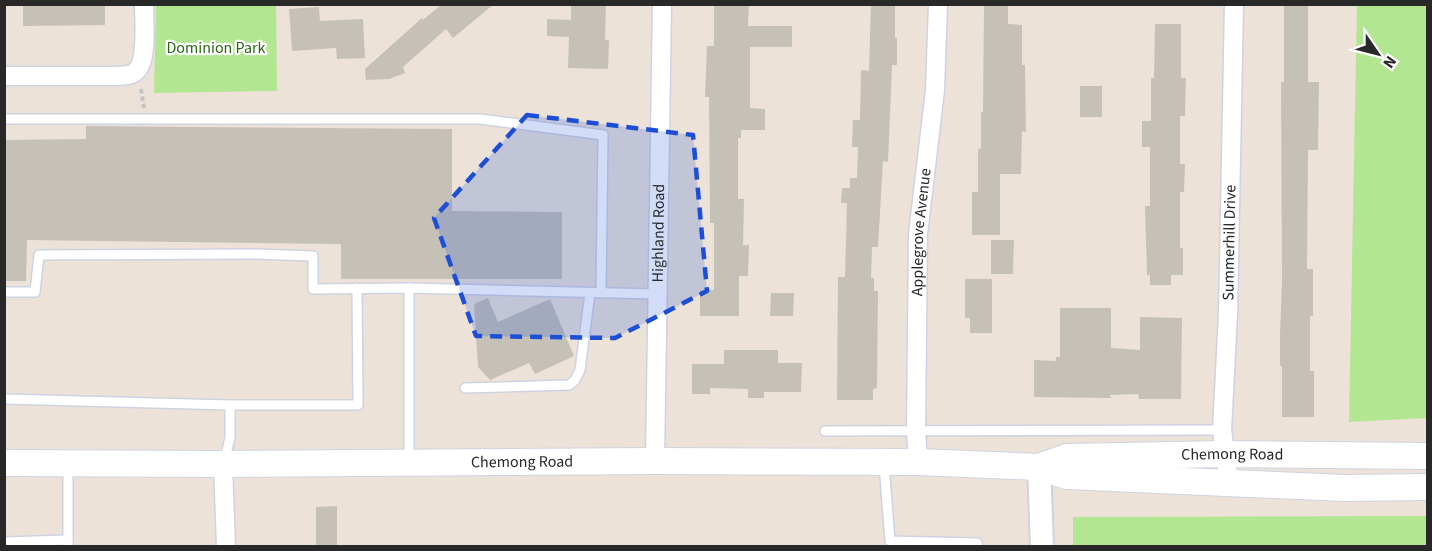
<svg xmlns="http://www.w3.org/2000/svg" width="1432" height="551" font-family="'Source Sans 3',sans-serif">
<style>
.green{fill:#b2e691}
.building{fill:#c6c1b7}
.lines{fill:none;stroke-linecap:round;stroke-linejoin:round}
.service-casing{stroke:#ced3e2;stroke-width:12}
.minor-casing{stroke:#ced3e2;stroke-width:21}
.tertiary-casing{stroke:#ced3e2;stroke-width:26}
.secondary-casing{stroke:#ced3e2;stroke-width:28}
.path{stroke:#c3c3c3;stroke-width:4;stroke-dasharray:4.5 3;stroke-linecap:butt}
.service{stroke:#fff;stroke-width:9}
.minor{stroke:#fff;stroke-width:18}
.tertiary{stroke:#fff;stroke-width:22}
.secondary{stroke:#fff;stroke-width:26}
.marked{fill:#1d4ed8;fill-opacity:0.2;stroke:#1d4ed8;stroke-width:4.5;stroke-dasharray:12 8;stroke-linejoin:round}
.labels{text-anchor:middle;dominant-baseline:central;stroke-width:4.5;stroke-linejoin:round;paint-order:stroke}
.park-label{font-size:16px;fill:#2a6815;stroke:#fff}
.street-label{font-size:16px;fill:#282828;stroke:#fff}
</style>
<rect width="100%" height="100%" fill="#ece2d8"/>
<g class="green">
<polygon points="156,5 276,5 277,91 154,93"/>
<polygon points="1357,5 1427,5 1427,418 1349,422"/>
<polygon points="1427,516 1427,546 1073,546 1073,517"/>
</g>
<g class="building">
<polygon points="23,4 105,4 105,25 23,26"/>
<polygon points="442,4 494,4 453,38 446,29 403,67 405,73 389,79 366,80 365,69 422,18 423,20"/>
<polygon points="571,4 606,4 605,40 609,40 608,69 568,68 569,37 547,36 547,19 571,20"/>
<polygon points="714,4 749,4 748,26 792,26 792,47 750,47 750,108 765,109 765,130 741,130 741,138 738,138 738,199 744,199 743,245 749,245 748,276 739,276 739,316 700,316 700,290 714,290 714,223 710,223 709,97 705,97 707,46 714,46"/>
<polygon points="871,4 895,4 895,38 897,38 897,65 892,65 888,162 883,161 878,247 872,247 871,278 874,278 874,291 878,291 877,388 873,389 873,400 837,400 838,277 845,277 847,203 841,203 842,188 850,188 850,178 857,178 858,147 852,147 853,120 860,120 861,70 869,71"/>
<polygon points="984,4 1008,4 1008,24 1022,25 1022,65 1025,65 1026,132 1022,131 1021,174 1000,174 1000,235 972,235 972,192 978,192 978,149 981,149 981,112 983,112"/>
<polygon points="1284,4 1308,4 1308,82 1319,82 1318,150 1308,150 1307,269 1313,269 1313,316 1310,316 1310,371 1314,371 1314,417 1282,417 1282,366 1280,366 1280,334 1282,282 1281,82 1284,82"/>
<polygon points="319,7 320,21 363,19 365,58 337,59 336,48 292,51 289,9"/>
<polygon points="1155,24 1181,24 1181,78 1186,78 1185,116 1180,116 1180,164 1185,164 1184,192 1180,192 1180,248 1183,248 1183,275 1171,275 1171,285 1150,285 1150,275 1147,275 1145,206 1150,206 1150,147 1142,147 1142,121 1151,121 1151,78 1154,78"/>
<rect x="1080" y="86" width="22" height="31"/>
<polygon points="86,126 452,129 452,211 562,212 562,279 341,279 341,244 27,240 26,281 4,281 4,140 86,139"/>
<polygon points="991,240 1014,240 1013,274 991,274"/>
<polygon points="965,279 992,279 992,333 970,333 970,318 965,318"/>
<polygon points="771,293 794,293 793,316 770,316"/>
<polygon points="488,298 498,322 550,299 574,356 535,374 529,363 490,380 478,367 474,304"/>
<polygon points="1060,308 1111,308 1111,348 1140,350 1140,317 1182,318 1181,399 1139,399 1138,394 1110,395 1111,398 1034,397 1034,360 1056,361 1056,357 1060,357"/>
<polygon points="724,350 778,350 778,363 802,363 801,392 764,392 764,398 748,398 748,389 710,388 710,394 692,394 692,364 724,364"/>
<polygon points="337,506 337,546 316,546 316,507"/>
</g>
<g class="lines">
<g class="service-casing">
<g id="service">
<polyline points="4,119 480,119 603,135 601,293"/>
<polyline points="4,292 35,292 39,255 256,254 313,256 313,289 409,288 657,294"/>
<polyline points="465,388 569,385 575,380 580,370 590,293"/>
<polyline points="4,399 230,405 358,405 357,288"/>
<polyline points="825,431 1222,430"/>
<polyline points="409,460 409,288"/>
<polyline points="224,462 230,438 230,405"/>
<polyline points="884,464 890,541 977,543 978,546"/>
<polyline points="68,465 68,546"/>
<polyline points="4,542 68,540"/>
</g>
</g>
<g class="minor-casing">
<g id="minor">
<path d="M4,76h114c6,-1 14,0 18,-5 12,-10 8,-51 8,-67"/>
<path id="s1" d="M655,461l7,-457"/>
<path id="s2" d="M918,462l-2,-32 2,-196 17,-144 3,-86"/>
<polyline points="223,464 226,546"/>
<path id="s3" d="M1229,482l-7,-52 6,-116 6,-310"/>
</g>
</g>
<g class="tertiary-casing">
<polyline id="tertiary" points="1039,467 1042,546"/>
</g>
<g class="secondary-casing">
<g id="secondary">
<path id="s4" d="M4,463l219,1 432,-3 263,1 121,5 28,9 277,12 84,-1"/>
<path id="s5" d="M1039,467l28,-10 158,-3 203,2"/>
</g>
</g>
<polyline class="path" points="141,89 144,108"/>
<use href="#service" class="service"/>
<use href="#minor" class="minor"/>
<use href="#tertiary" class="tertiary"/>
<use href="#secondary" class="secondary"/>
</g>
<path class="marked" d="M527,115l166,20 14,156 -92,47 -139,-2 -42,-118z"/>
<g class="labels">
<g class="park-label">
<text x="216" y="48">Dominion Park</text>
</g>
<g class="street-label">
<text stroke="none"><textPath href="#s1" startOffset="228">Highland Road</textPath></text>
<text stroke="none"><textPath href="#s2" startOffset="230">Applegrove Avenue</textPath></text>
<text stroke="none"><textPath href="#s3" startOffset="240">Summerhill Drive</textPath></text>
<text stroke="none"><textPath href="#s5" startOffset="195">Chemong Road</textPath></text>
<text stroke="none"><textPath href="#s4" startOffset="518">Chemong Road</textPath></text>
</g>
</g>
<rect width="1432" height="551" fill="none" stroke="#282828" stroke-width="12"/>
<g transform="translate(1378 54) rotate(125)" stroke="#ffffff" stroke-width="4.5" paint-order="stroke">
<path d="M0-4.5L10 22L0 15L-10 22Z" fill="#282828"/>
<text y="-9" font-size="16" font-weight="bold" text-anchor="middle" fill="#282828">N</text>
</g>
</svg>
